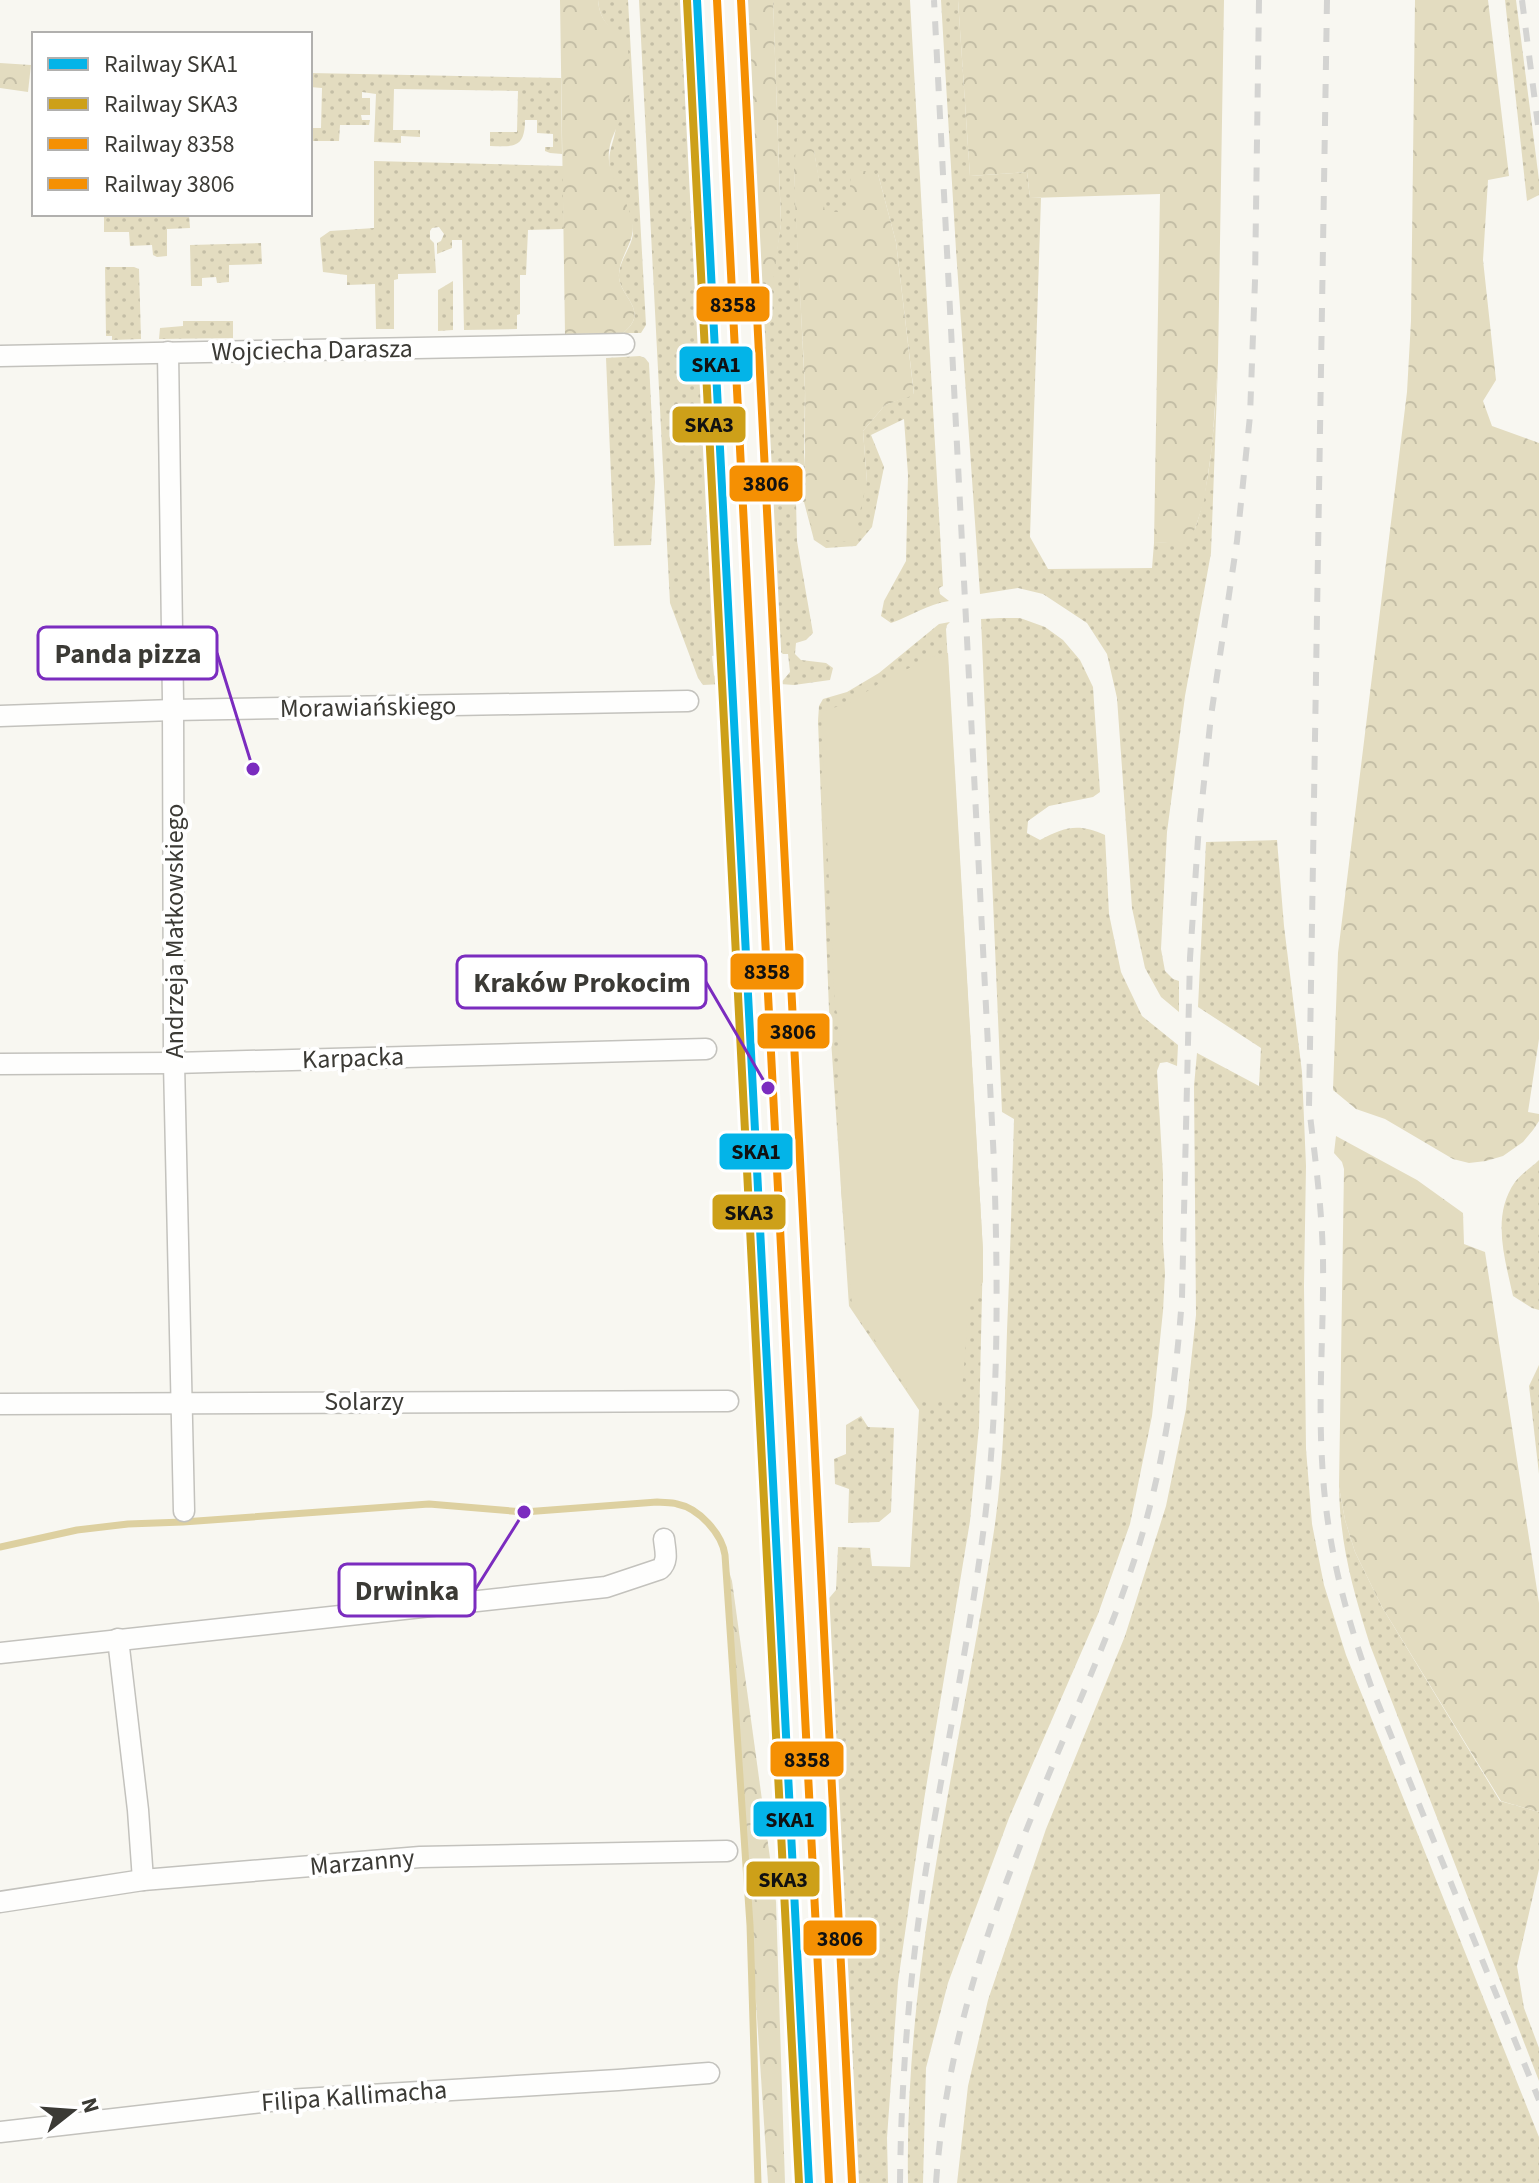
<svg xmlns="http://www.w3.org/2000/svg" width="1539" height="2183" font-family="'Source Sans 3',sans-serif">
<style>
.grass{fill:url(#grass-dots);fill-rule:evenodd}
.forest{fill:url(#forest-crowns)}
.garden{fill:#e3dcc0}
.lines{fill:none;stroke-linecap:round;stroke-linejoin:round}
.stream{stroke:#ddd0a0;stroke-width:7}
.minor-casing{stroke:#c3c2bd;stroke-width:23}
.minor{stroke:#fefefd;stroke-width:20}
.rail{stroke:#d4d4d2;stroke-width:6;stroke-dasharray:14 14;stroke-linecap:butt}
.rail-1-casing{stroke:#fff;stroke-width:14}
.rail-2-casing{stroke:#fff;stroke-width:14}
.rail-3-casing{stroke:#fff;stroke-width:14}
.rail-4-casing{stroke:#fff;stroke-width:14}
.rail-1{stroke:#03b4e8;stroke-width:8}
.rail-2{stroke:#cda019;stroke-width:8}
.rail-3{stroke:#f59003;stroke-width:8}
.rail-4{stroke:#f59003;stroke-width:8}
.labels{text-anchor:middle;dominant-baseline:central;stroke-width:8;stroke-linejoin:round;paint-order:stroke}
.street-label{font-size:26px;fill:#3b3a35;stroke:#fff}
.leader{fill:none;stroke:#7b2cbf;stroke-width:3}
.callout-dot{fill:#7b2cbf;stroke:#fff;stroke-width:3}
.callout{fill:#fff;stroke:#7b2cbf;stroke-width:3}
.callout-label{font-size:28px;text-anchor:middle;font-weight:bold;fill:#3b3a35}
.line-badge{stroke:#fff;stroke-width:3}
.pale-badge-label{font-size:22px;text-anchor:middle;font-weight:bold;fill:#111}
</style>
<defs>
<pattern id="grass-dots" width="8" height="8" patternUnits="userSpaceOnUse" patternTransform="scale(2)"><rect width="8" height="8" fill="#e3dcc0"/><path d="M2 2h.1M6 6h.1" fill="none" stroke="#c4bea6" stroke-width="1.8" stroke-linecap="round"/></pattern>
<pattern id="forest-crowns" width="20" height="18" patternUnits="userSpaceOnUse" patternTransform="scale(2)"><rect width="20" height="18" fill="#e3dcc0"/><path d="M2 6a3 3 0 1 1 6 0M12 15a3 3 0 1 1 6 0" fill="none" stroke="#c4bea6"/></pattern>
</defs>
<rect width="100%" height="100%" fill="#f8f7f1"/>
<g class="grass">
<path d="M598,0h30l18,325 -5,8h-18c29,-23 -6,-37 -4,-59 1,-15 13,-27 14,-41 0,-25 -18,-42 -23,-64 -3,-17 4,-26 6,-42 3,-29 0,-63 0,-93 -11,-10 -17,-19 -18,-34z"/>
<polygon points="639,0 686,0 718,655 712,656 714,675 722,684 703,685 698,678 670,603"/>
<path d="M743,0l6,87 23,195 9,-58 -8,-224h137l33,586 -4,2 1,6 9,7c-21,3 -38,15 -58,22l-10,-7 3,-15 22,-40 2,-86 -4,-56 -33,16 13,32 -12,60 -16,19 -30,2 -12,-8 -10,-38 -8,-1 1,40 16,92 -7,7 -10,3 -1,11 6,6 25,3 7,5 -3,12 -36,5 -14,-1 10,-12 -2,-18h-5l-8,-7zM814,151l10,61h25l29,-38 18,68 18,152 -29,11 -22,26 4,51 -58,35 -5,-64 1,-61 -11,-223z"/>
<path d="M941,0h17l12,176 57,-4 3,26h11l-11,339 18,32 104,-1 2,-25 14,-1 27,-13c18,-53 19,-110 23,-166l-7,190 -26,143 -18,136 -6,117 4,22 8,8 6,2v31l-18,-15 -16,-29 -13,-60 -15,-210 -10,-44 -20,-31 -44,-29 -25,-6 -38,6 -24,-344z"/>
<polygon points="1505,0 1516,0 1539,180 1539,195 1527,201"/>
<path d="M310,73l251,5 1,76 -12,-1 -5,-2v-4h8v-13l-16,-1v-13h-12c0,28 -11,27 -35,26v-14h27l1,-41 -124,-2 -1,41h27v7l-19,-1v7l-27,-1 2,-48 -14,-2v6h8v17h-9l1,5h8l-1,5h-29l-1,16h-29v-13h11l1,-40 -12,-1z"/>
<polygon points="374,161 563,166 564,229 528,230 526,275 520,275 520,314 517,315 517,329 464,330 462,240 452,240 452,248 437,254 437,243 441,241 444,234 439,227 432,228 430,231 430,239 434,243 436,273 398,274 398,279 394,280 394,329 376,329 375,284 347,285 347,275 323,272 320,238 330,231 374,228"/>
<polygon points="104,214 189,214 190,228 167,229 167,256 157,257 153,255 152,245 130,246 129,232 104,232"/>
<polygon points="261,243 262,264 229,265 229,282 217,283 216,277 202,278 202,286 191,286 190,245"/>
<polygon points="105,267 134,267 139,269 141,339 112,340 112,336 106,336"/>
<polygon points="453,281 453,330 438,331 438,290"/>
<polygon points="183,321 233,321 233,338 159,339 160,328 183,326"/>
<polygon points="640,356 645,358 649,363 655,482 651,545 614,546 606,358"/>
<path d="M1000,618h20l25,9 18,13 17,20 13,27 7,105 -7,5 -44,9 -21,15 -1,12 13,7c25,-13 38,-17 65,-5l4,79 12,58 21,44 36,29 -1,21 -10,-4 -7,1 -3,8 6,103v68l2,31 -2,38 -11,105 -22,108 -32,90 -89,204 -61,165 -22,85 -3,115h-15c-4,-223 55,-440 87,-659 9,-64 10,-129 12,-193 3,-71 5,-141 7,-212l-12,-7 -21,-493z"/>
<polygon points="950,622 947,625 946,629 983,1251 979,1426 970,1521 924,1800 898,1982 887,2138 888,2183 854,2183 825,1603 836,1590 838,1547 870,1548 872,1566 910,1567 919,1410 849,1306 829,1010 818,721 819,706 823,699 847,692 879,673 939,624"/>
<polygon points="1277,840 1284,926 1302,1072 1306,1166 1304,1286 1306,1449 1312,1524 1324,1585 1346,1655 1539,2137 1539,2183 957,2183 968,2086 988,2000 1046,1829 1125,1636 1166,1506 1186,1409 1196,1315 1194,1086 1197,1053 1259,1086 1261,1048 1198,1007 1206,842"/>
<path d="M1539,1160v150l-7,-2 -19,-12c-8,-37 -22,-80 2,-114 6,-8 17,-15 24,-22z"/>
<polygon points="1539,1365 1539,1474 1529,1386"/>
<polygon points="861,1416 868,1427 894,1428 891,1512 879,1522 848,1523 849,1489 835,1484 834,1459 846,1454 846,1425"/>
<path d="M1339,1487l6,33 10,32 27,55 118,194 39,11v57l-22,97 7,42 15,40v33l-169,-436c-17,-55 -30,-100 -31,-158z"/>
</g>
<g class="forest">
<path d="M560,0h38c2,25 15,27 29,42 2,20 7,44 0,62 -5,16 -16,30 -18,47 -3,26 18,45 23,69 5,20 -12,34 -13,54 -2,22 33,36 4,59l-58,1z"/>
<polygon points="745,0 773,0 781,224 773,283 760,277"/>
<polygon points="958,0 1224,0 1218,363 1212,447 1204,501 1195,529 1182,542 1154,543 1160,194 1030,198 1027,172 970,176"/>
<polygon points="1415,0 1488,0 1509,176 1488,180 1483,260 1496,380 1483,401 1492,426 1539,443 1539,1039 1528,1112 1539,1114 1539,1121 1533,1130 1523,1142 1503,1156 1486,1161 1469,1163 1453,1159 1385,1119 1356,1109 1333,1090 1338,953 1407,392 1411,321"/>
<polygon points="0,63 31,65 28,92 0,88"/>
<path d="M797,138l17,13 11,61h24l2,-44 27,6 18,68 18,153 -29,10 -22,26 4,51 -14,59c-14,1 -29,3 -39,-10 -13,-21 -8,-113 -9,-141 -3,-74 -9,-147 -11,-221z"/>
<polygon points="1336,1136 1417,1180 1463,1213 1464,1244 1485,1252 1539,1603 1539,1812 1501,1801 1382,1607 1355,1552 1345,1520 1339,1487 1344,1169 1342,1162 1334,1153"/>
<polygon points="727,1565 732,1581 776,1902 785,2183 768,2183"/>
</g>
<path class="garden" d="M948,653l35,598v31l-16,28 -1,33 -5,57h-47l-62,-95 -11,-114 -3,-139c5,-15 4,-30 -3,-44l-14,-296 30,-10 33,-22 55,-26z"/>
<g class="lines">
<path class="stream" d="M0,1547l77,-17 51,-6 55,-2 246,-18 95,8 133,-10c6,1 14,0 20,2 22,4 45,30 48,51l25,370 8,258"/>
<g class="minor-casing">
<g id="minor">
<polyline points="168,352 173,701 174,1063 184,1511"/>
<polyline points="0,356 624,344"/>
<polyline points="0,716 173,710 688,701"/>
<polyline points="0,1064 174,1063 706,1049"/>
<polyline points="0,1404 728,1401"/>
<polyline points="118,1639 138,1810 143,1880"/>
<path d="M0,1653l606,-66 54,-18c9,-8 5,-19 4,-30"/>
<polyline points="0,1902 143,1880 420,1857 727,1851"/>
<polyline points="0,2132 270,2101 618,2080 709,2073"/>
</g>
</g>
<use href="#minor" class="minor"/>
<g class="rail">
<path d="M1327,0l-18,1107c6,50 13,101 14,152 1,67 -5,134 -1,201 4,82 22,150 49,226l168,414"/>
<polyline points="1522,0 1539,133"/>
<path d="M900,2183c1,-100 9,-202 24,-301 19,-122 46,-242 61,-364 14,-118 13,-237 9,-356l-60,-1162"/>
<path d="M936,2183c9,-130 49,-252 98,-372 33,-84 73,-167 101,-253 27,-84 41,-172 47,-261l8,-339 8,-119 13,-123 26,-175 13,-125 5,-135 4,-281"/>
</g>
<g class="rail-1-casing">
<polyline id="rail-1" points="697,0 809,2183"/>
</g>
<g class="rail-2-casing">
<polyline id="rail-2" points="687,1 799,2183"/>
</g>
<g class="rail-3-casing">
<polyline id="rail-3" points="717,0 829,2183"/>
</g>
<g class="rail-4-casing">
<polyline id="rail-4" points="741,0 852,2182"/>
</g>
<use href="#rail-1" class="rail-1"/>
<use href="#rail-2" class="rail-2"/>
<use href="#rail-3" class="rail-3"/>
<use href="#rail-4" class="rail-4"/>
</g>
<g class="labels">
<g class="street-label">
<text transform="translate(312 350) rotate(-1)">Wojciecha Darasza</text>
<text transform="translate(368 707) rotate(-1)">Morawiańskiego</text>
<text transform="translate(174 931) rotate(-90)">Andrzeja Małkowskiego</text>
<text transform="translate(353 1058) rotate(-2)">Karpacka</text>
<text x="364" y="1401">Solarzy</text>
<text transform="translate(362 1862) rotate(-5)">Marzanny</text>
<text transform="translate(354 2096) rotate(-4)">Filipa Kallimacha</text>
</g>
</g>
<path class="leader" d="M253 769L217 653M768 1088L706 982M524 1512L475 1590"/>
<g class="callout-dot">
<circle cx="253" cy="769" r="8"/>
<circle cx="768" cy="1088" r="8"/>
<circle cx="524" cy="1512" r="8"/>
</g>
<g class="callout">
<rect x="38" y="627" width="179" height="52" rx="8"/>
<rect x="457" y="956" width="249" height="52" rx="8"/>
<rect x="339" y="1564" width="136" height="52" rx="8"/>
</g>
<g class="callout-label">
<text x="128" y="663">Panda pizza</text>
<text x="582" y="992">Kraków Prokocim</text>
<text x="407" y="1600">Drwinka</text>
</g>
<g class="line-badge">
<rect x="695" y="285" width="76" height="38" rx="8" fill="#f59003"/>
<rect x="678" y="345" width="76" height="38" rx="8" fill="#03b4e8"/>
<rect x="671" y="405" width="76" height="39" rx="8" fill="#cda019"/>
<rect x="728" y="464" width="76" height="39" rx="8" fill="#f59003"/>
<rect x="729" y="952" width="76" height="39" rx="8" fill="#f59003"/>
<rect x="756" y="1012" width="75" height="38" rx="8" fill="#f59003"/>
<rect x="718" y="1132" width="76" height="39" rx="8" fill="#03b4e8"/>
<rect x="711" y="1193" width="76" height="38" rx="8" fill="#cda019"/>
<rect x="769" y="1740" width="76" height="38" rx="8" fill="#f59003"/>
<rect x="752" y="1800" width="76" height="38" rx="8" fill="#03b4e8"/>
<rect x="745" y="1860" width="76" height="38" rx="8" fill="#cda019"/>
<rect x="802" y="1919" width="76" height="38" rx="8" fill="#f59003"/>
</g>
<g class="pale-badge-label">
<text x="733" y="312">8358</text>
<text x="716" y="372">SKA1</text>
<text x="709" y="432">SKA3</text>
<text x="766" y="491">3806</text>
<text x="767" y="979">8358</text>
<text x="793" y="1039">3806</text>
<text x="756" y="1159">SKA1</text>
<text x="749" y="1220">SKA3</text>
<text x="807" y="1767">8358</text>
<text x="790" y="1827">SKA1</text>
<text x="783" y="1887">SKA3</text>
<text x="840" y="1946">3806</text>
</g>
<rect x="32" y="32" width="280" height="184" fill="#ffffff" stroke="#b1b0ae" stroke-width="2"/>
<rect x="48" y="58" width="40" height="12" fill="#03b4e8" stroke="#b1b0ae" stroke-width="2"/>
<text x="104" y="72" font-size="24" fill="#3b3a35">Railway SKA1</text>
<rect x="48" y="98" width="40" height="12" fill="#cda019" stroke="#b1b0ae" stroke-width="2"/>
<text x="104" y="112" font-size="24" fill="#3b3a35">Railway SKA3</text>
<rect x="48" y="138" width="40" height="12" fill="#f59003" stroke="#b1b0ae" stroke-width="2"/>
<text x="104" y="152" font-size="24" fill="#3b3a35">Railway 8358</text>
<rect x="48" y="178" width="40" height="12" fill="#f59003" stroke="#b1b0ae" stroke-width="2"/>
<text x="104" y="192" font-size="24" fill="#3b3a35">Railway 3806</text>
<g transform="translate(72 2111) rotate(73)" stroke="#ffffff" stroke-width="6" paint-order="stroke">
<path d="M0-6L14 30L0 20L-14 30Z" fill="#3b3a35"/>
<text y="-12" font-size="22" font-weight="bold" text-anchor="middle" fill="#3b3a35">N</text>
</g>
</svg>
